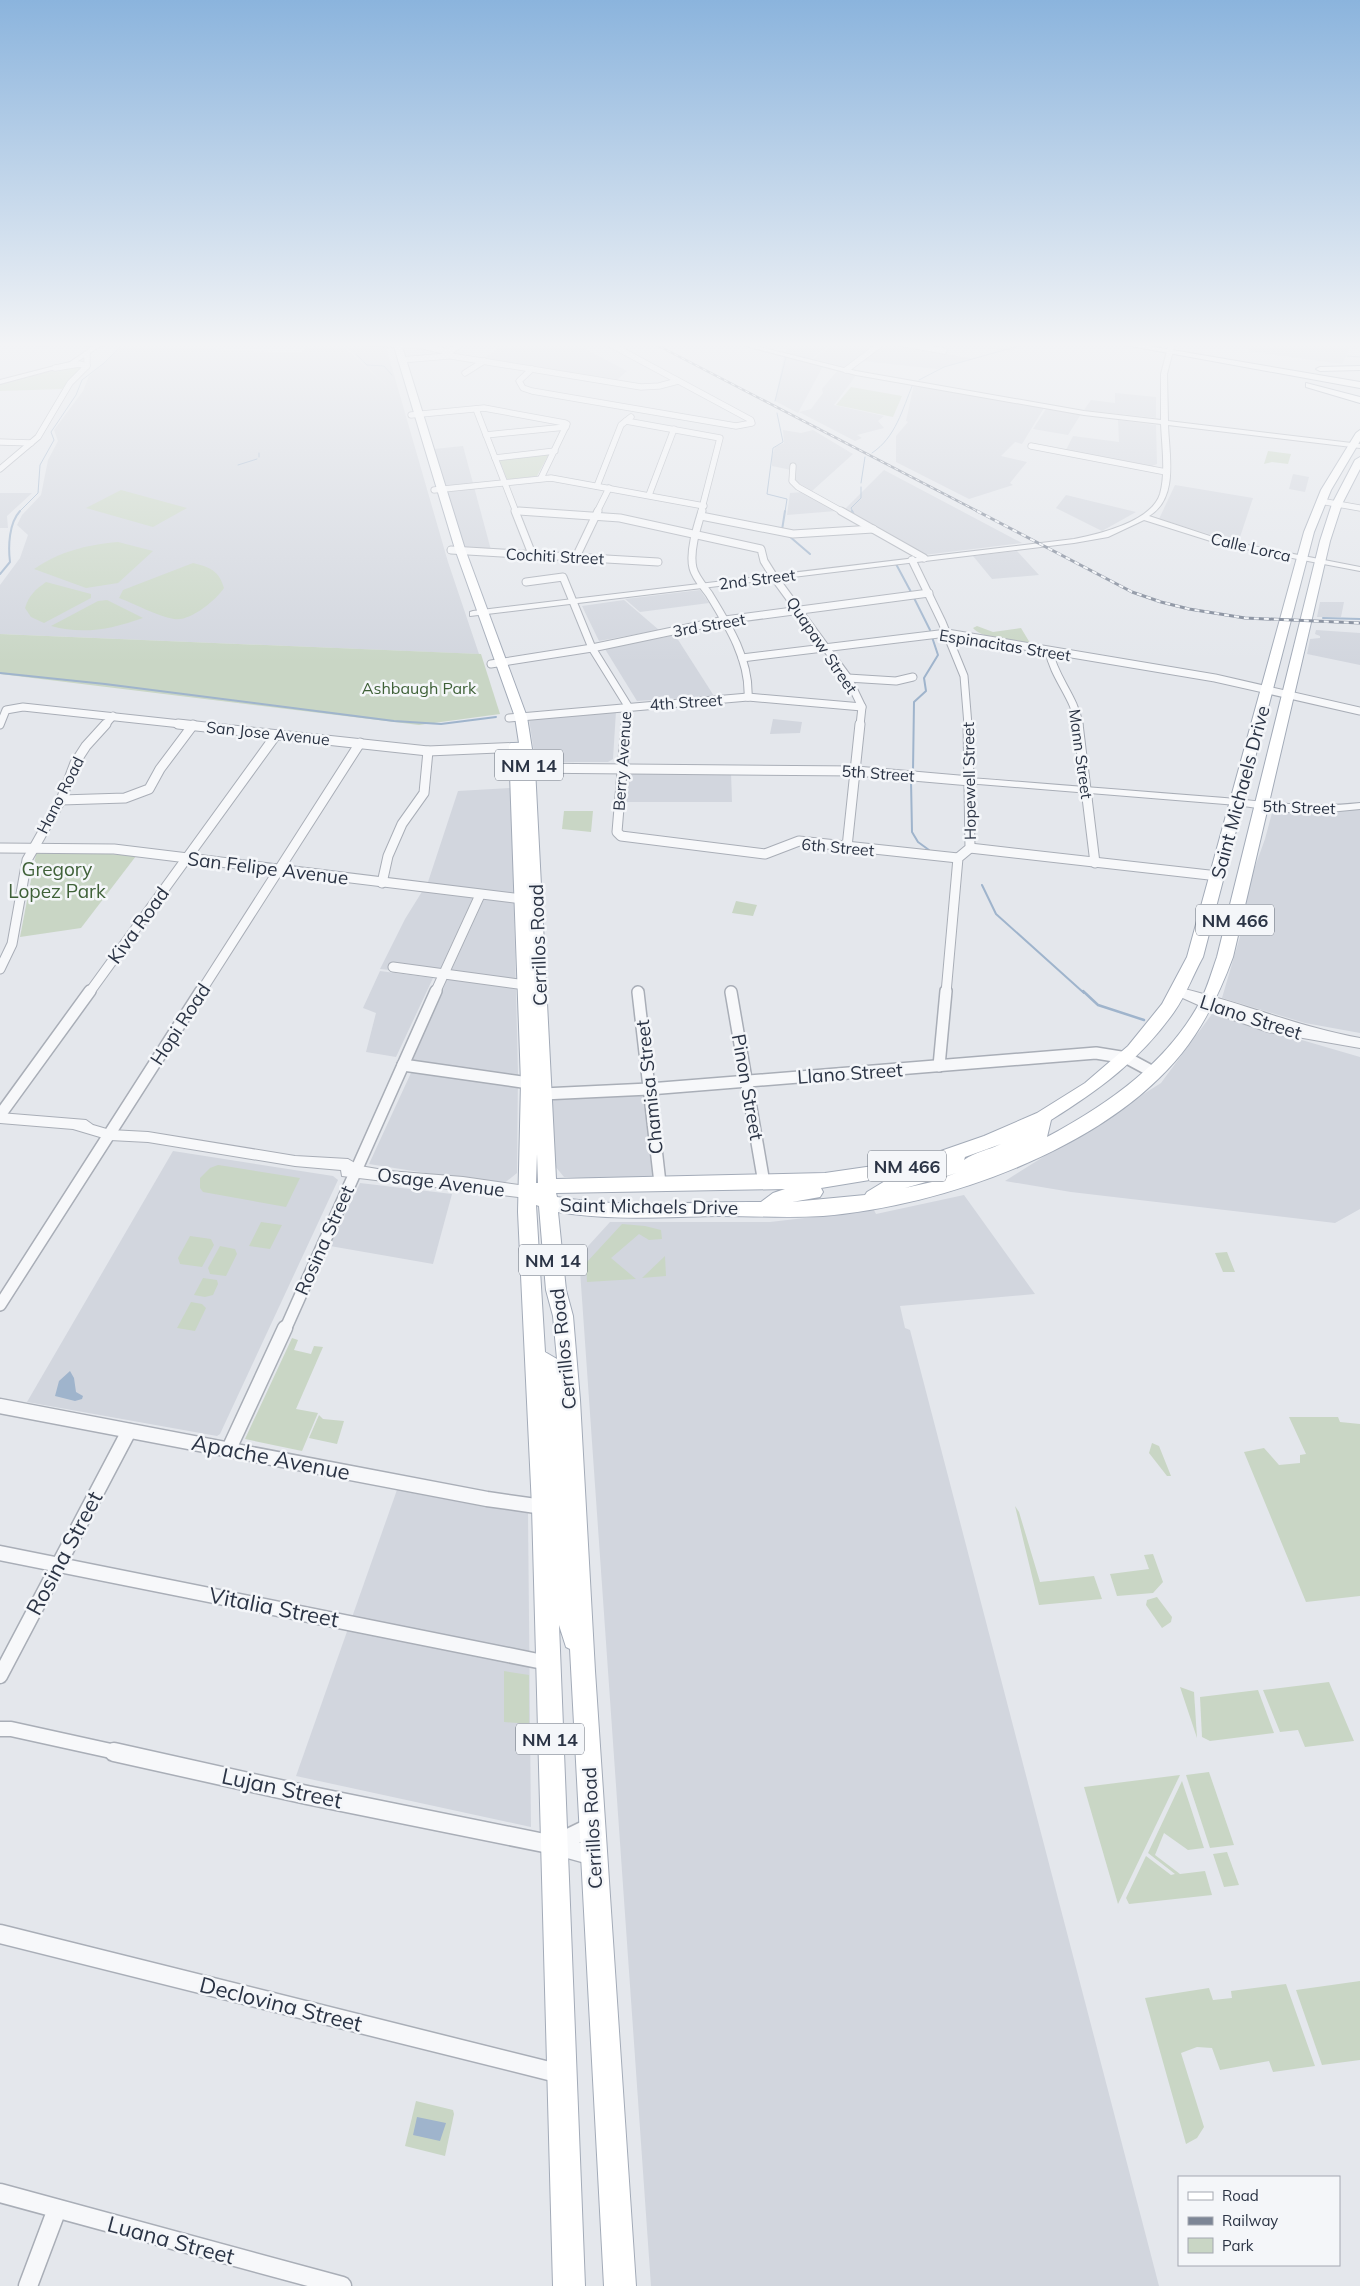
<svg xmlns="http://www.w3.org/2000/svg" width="1360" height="2286" font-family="Mulish,sans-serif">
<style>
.built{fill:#d2d6de}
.green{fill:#c9d6c5}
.water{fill:#9fb4cc}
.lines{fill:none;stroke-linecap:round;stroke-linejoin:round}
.stream-far2{stroke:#9fb4cc;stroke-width:1}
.stream-far1{stroke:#9fb4cc;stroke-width:2}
.stream{stroke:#9fb4cc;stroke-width:2.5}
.minor-far5-casing{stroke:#a9aeb7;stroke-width:7}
.minor-far4-casing{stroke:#a9aeb7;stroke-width:9}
.minor-far3-casing{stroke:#a9aeb7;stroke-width:11}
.minor-far2-casing{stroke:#a9aeb7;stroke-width:14}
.minor-far1-casing{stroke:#a9aeb7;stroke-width:17}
.minor-casing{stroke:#a9aeb7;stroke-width:21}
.tertiary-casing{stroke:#a9aeb7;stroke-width:2}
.primary-casing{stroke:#a3abb8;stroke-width:2}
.trunk-casing{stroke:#8b94a3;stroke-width:2}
.minor-far5{stroke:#f7f8fa;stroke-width:5.5}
.minor-far4{stroke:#f7f8fa;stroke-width:7}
.minor-far3{stroke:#f7f8fa;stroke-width:9}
.minor-far2{stroke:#f7f8fa;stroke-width:11}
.minor-far1{stroke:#f7f8fa;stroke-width:14}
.minor{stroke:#f7f8fa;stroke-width:18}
.tertiary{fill:#f7f8fa;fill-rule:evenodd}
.primary{fill:#fff;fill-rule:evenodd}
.trunk{fill:#fff;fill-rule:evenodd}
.rail-far1-casing{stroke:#7d8696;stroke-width:2.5}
.rail-casing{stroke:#7d8696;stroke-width:3}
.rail-far1{stroke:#f4f6f9;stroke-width:1;stroke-dasharray:4;stroke-linecap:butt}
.rail{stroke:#f4f6f9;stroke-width:2;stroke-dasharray:5;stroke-linecap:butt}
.labels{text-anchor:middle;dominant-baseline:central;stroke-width:5;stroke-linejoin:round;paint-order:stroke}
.far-street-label{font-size:16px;fill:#2b3445;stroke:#f4f6f9}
.far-park-label{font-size:16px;fill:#3f6138;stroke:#f4f6f9}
.shield{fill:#f4f6f9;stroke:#676e7b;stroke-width:1}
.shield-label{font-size:18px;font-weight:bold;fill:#2b3445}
.street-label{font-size:19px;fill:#2b3445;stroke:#f4f6f9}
.park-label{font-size:19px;fill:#3f6138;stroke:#f4f6f9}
.near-street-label{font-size:22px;fill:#2b3445;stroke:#f4f6f9}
</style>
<rect width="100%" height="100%" fill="#e4e7ec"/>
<g class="built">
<polygon points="310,343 341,344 390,389 344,345 386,347 448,562 479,654 0,634 0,585 20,558 28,535 17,525 22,515 41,495 48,460 58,441 54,430 83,391 89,376 123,345 301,353"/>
<polygon points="558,343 576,344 627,371 616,381 482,359 499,348"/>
<polygon points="788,343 833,343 811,359 785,353"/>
<polygon points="835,343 877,343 846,367 813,359"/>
<polygon points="886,343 892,343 973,359 937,369 862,361"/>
<polygon points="962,343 1026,343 1009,352"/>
<polygon points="1252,343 1342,343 1352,344 1342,364 1247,351"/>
<polygon points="784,356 823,366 798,413 775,401"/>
<polygon points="837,371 857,374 834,405 884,416 878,421 884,428 857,435 862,438 855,441 799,412 811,409 823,393 822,389"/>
<polygon points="914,384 1044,408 1022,444 1015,442 1001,456 1027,462 1010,483 1013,485 969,499 896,462 896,436 908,422 906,421"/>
<polygon points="1115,393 1156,397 1156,418 1084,410 1091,400 1115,403"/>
<polygon points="1046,409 1081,414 1068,435 1033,429"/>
<polygon points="1118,420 1156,425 1157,464 1152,466 1066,450 1073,436 1119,442"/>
<polygon points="783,430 801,433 813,430 853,454 812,491 795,481 796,471 772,466 772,456 775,447 784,443"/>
<polygon points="463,446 491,550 465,548 434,449"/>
<polygon points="884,470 1022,543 924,555 845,509"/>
<polygon points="1293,474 1309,477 1305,492 1289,489"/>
<polygon points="1175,485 1253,498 1238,543 1159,519"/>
<polygon points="804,492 836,511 787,515 790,493"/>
<polygon points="0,493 32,493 7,516 8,528 0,528"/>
<polygon points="1066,495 1136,512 1102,531 1056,508"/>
<polygon points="1017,551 1039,575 992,579 973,556"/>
<polygon points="700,590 709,603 640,612 625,599"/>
<polygon points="624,600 659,630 599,641 582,606"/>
<polygon points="1320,602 1344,602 1341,617 1317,617"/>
<polygon points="1316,630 1360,633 1360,665 1307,654 1310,639 1320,638 1320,636 1315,634"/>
<polygon points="675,635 714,696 637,701 605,649"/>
<polygon points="616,711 613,759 608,762 540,762 535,759 529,719"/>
<polygon points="773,719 802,722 800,733 770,734"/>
<polygon points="629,771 731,772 732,802 626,802"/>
<polygon points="511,788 518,1073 517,1173 502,1185 369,1164 416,1062 399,1058 438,975 380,969 405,919 428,882 458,791"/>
<polygon points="1360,809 1360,1033 1305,1023 1222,998 1244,923 1247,889 1265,839 1272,813"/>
<polygon points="380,971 433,978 396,1057 366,1052 376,1013 363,1008"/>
<polygon points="1212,1014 1360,1057 1360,1209 1335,1223 1071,1192 1005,1181 1161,1083"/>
<polygon points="646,1092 655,1180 564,1177 555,1166 551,1097"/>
<polygon points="173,1151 333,1176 338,1180 220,1434 217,1436 27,1402"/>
<polygon points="360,1183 452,1194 433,1264 330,1246"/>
<polygon points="964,1195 1035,1294 900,1306 905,1328 910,1330 1159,2286 651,2286 579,1256 610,1222 770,1222 874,1210 876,1214"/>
<polygon points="398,1487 528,1513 531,1827 296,1776"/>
</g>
<g class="green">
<polygon points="80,364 84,365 62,389 0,391 0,384"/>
<polygon points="851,387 902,396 893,417 836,405"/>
<polygon points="1268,451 1291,454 1288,464 1272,462 1264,464"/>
<polygon points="549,454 537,476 507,480 499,459"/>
<polygon points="121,490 187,508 153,527 86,508"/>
<path d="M118,542l35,9 -35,32 -32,5 -52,-19c27,-18 52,-24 84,-27z"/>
<path d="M193,563c16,4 26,7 31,25 -8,12 -34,34 -50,31 -18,-3 -38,-15 -55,-21l4,-8z"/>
<path d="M46,582l45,12v4l-47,25 -13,-6 -6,-9c4,-13 10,-18 21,-26z"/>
<path d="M107,600l36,18c-31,11 -60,17 -92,8l47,-25z"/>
<path d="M977,626l16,6 28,-4 9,15c-14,-2 -48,-4 -57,-15z"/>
<polygon points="0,634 481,654 500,714 419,725 0,674"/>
<polygon points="564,811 593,811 591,832 562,829"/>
<polygon points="45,849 136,856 81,928 20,937 36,854"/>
<polygon points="736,901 757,905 753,916 732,913"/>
<polygon points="218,1165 225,1166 300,1178 286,1207 203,1192 200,1188 200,1178 210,1168"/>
<polygon points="261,1222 282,1225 270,1249 249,1246"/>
<polygon points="622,1224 645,1226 661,1230 662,1239 649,1240 639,1234 611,1258 636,1279 587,1282 586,1263"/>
<polygon points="190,1236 211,1239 214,1245 202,1267 180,1264 178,1258"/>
<polygon points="220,1246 235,1249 237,1254 226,1276 210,1274 208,1268"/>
<polygon points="1227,1252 1235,1272 1223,1272 1215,1253"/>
<polygon points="665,1256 666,1276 642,1278"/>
<polygon points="203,1278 217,1280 218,1284 213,1295 205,1297 194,1295"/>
<polygon points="191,1302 202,1304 206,1308 195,1331 177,1328"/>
<polygon points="292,1338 298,1340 294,1350 311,1354 314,1346 323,1347 296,1409 318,1413 302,1451 245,1439"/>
<polygon points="319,1415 323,1419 344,1421 337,1444 309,1438"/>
<polygon points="1289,1417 1338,1417 1340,1422 1360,1424 1360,1596 1306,1602 1244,1452 1264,1448 1279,1465 1300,1463 1300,1455 1306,1454"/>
<polygon points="1152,1443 1159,1446 1171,1476 1167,1476 1149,1453"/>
<polygon points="1015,1506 1019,1512 1040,1582 1094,1576 1102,1599 1039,1605"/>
<polygon points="1153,1554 1163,1582 1153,1593 1117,1596 1110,1574 1149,1569 1144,1555"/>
<polygon points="1157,1597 1172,1617 1171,1622 1162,1628 1146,1605 1147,1600"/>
<polygon points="504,1671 529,1675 529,1724 504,1722"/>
<polygon points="1329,1682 1354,1741 1305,1747 1298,1730 1280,1732 1263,1690"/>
<polygon points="1180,1687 1194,1692 1197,1738"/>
<polygon points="1258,1690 1274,1733 1210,1741 1202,1737 1200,1697"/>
<polygon points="1209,1772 1234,1845 1210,1848 1186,1775"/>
<polygon points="1180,1775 1118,1904 1084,1787"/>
<polygon points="1182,1781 1204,1848 1188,1850 1164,1833 1155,1855 1180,1874 1205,1871 1212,1895 1129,1904 1126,1898 1146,1856 1171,1875 1175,1874 1148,1853"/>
<polygon points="1227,1852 1239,1885 1224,1887 1213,1854"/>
<polygon points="1360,1981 1360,2060 1322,2065 1296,1990"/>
<polygon points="1286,1984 1315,2066 1273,2072 1269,2061 1220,2070 1212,2048 1197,2047 1181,2053 1204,2127 1197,2138 1186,2144 1145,1998 1209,1988 1213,2000 1232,1998 1231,1991"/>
<polygon points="416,2101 453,2110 454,2114 445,2156 405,2146"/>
</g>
<g class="water">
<polygon points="70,1371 74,1378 76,1392 83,1396 82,1399 75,1401 55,1396 59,1381"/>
<polygon points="417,2117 446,2123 440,2141 413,2135"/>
</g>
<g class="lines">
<g class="stream-far2">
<polyline points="357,355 367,365"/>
<polyline points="1347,356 1360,357"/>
<polyline points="367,365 384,366 392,375"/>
<polyline points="919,380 944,367 1029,343"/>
<polyline points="775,401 786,357"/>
<polyline points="777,413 783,442 773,448 767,494 787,499 785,512"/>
<polyline points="259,453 259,457"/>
<path d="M872,453c24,-16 30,-43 41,-69"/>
<polyline points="238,465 257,459"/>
<polyline points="861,483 865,457"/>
<polyline points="19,512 38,493 40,465 54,440 51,432 76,395 82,380 104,363 124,343"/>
<polyline points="853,512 851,508 861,498 861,487"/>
</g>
<g class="stream-far1">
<polyline points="852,511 854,515"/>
<polyline points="782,530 785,511"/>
<polyline points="789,536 810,554"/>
<polyline points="896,564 911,592"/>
<path d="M0,574l10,-12c-2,-16 -1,-39 10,-51"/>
<polyline points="914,598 930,630"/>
<polyline points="1323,618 1360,619"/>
<polyline points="0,673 105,684 394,721 441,724 496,717"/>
<polyline points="913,771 914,702 926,691 924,678 938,655 932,637"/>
<polyline points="911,780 912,832 918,842 929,850"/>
<polyline points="982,885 996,914 1084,993"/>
</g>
<polyline class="stream" points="1083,991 1098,1005 1144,1020"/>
<g class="minor-far5-casing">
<g id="minor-far5">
<polyline points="37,343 50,343"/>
<polyline points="85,343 100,344"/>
<polyline points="900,343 944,351"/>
<polyline points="397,345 424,346 447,352"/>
<polyline points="450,352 462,343"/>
<polyline points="451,356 641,387 659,386 678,381"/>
<polyline points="401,360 448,356"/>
<polyline points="55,368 79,364 87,366"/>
<polyline points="532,369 519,381 523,388 532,391 736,426 752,423 751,420 608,343"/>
<polyline points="846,370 882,343"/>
<polyline points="465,373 484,361"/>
<polyline points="476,409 516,512"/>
<polyline points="411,415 484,408 565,423 567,424 541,478"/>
<polyline points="626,421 720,438 701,512"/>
<polyline points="486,435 566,427"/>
<polyline points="0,442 31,443"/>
<polyline points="1031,446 1166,472"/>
<polyline points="495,458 555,451"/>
<polyline points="793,466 792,481 798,487 843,512"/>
<polyline points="0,469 38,437 70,383 87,366 87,354"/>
<polyline points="597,486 621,425 631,417"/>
<polyline points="434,490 551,478 704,506"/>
<polyline points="649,495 674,429"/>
<polyline points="1320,501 1360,508"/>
<polyline points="515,511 537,512"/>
<polyline points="597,512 609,488"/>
</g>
</g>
<g class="minor-far4-casing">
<g id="minor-far4">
<polyline points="515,511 532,554"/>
<polyline points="519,511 620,518 761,549 764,561 774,577 848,678 862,707 860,725"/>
<path d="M702,511c-5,16 -13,41 -9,57 2,9 11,19 16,26 19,31 41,66 39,103"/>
<polyline points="841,511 924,558"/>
<polyline points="701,516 793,534 873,529"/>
<polyline points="451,550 658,562"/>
<polyline points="576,557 598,511"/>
<polyline points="912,560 942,622 964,676 968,725"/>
<polyline points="526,582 563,577 592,648 628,706 626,725"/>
<path d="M1049,651c5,27 26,46 30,74"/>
<polyline points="742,658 947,633 1215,678 1360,711"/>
<polyline points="491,664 592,648 725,620 929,593"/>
<polyline points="848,678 896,681 913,677"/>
<polyline points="509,718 748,697 862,707"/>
<polyline points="0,725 6,710 23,707 190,725"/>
<polyline points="105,725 113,716"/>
</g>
</g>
<g class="minor-far3-casing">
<g id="minor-far3">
<polyline points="178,724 428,751 525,747"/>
<polyline points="626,724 617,832 621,836 765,854 799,841 958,858"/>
<polyline points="1078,724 1095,863"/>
<polyline points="521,768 856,771 970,781"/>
<polyline points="61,800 125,798 149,789 160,769 193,725"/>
<polyline points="847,847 860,724"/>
<polyline points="0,848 114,849 530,900"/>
<polyline points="970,848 1218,876"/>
<polyline points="382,883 388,856 402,824 424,793 428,751"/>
<polyline points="393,967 533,986"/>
<polyline points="0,969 12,944 27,860 61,800 75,763 86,746 106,724"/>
<polyline points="89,993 276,735"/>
<polyline points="200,993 360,743"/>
<polyline points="435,993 480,895"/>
<polyline points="946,993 958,858 970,848 968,724"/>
</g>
</g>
<g class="minor-far2-casing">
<g id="minor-far2">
<polyline points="638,992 660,1183"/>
<polyline points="731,992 764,1183"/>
<polyline points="403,1065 529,1083"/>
<polyline points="939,1066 946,991"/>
<polyline points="543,1094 649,1089 1096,1053 1127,1058 1153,1072"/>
<polyline points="0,1115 90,991"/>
<polyline points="0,1305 201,991"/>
<polyline points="285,1330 436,991"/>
</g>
</g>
<g class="minor-far1-casing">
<g id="minor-far1">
<polyline points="0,1406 487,1499 543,1507"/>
<polyline points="229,1449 285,1328"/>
<polyline points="0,1553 548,1663"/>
<polyline points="0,1676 129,1431"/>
<polyline points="0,1729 11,1729 120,1753"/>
</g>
</g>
<g class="minor-casing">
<g id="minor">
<polyline points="114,1752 307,1795 554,1845"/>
<polyline points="593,1826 554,1845 594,1856"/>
<polyline points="0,1934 561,2074"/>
<polyline points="0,2193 342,2286"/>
<polyline points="28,2286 57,2209"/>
</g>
</g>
<g class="tertiary-casing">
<g id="tertiary">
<polygon points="98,343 105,343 74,364 0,384 0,380 70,362"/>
<polygon points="325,343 389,343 400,345 397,347"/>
<path d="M734,343h10l112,28 228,40 77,9v-46l8,-31h6l-8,31 1,47 192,23v4l-192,-23c1,30 11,73 -19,91l73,24 138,27v4l-140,-27 -76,-24 -36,17 -34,6 -604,73v-4l3,-1 601,-72c25,-5 77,-17 86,-45 6,-21 2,-48 1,-70l-77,-9 -228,-40z"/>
<path d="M970,778c81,6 162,13 242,19 52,4 96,12 148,6v6l-31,3h-46l-46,-7 -271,-22v-4z"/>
<path d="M1180,988c61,14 118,39 180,50v10l-92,-16 -43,-15 -49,-22 -2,-3 2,-3z"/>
<polygon points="0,1113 86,1120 93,1125 110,1130 148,1132 295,1156 348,1159 360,1166 389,1171 463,1177 526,1186 531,1188 533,1192 531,1196 526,1198 342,1176 341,1170 295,1166 148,1142 110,1140 73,1129 0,1123"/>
</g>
</g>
<g class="primary-casing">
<path id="primary" d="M393,343h8l64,206 62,168 8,51 21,411 269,-6 55,-8 55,-12 49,-17 53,-23 48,-30 43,-37 34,-42 25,-47 117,-425 17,-42 35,-57 4,-3v11l-29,49 -17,42 -111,425c-10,18 -17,38 -29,55 -34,48 -74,77 -123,108l-4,17c60,-32 122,-75 154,-137 7,-14 11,-29 16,-43l103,-416 12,-37 23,-44 5,-3v12l-18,35 -12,37 -97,416c-13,35 -28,67 -51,96 -77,96 -239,153 -359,163 -35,2 -69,0 -105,0 -53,1 -107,5 -160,-4l8,78 7,26 7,84 15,271 41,615h-32l-34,-637 -4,-2 -7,-22 26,661h-32l-21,-779 -14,-295 3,-129 -12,-337 2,-3h8l-4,-26 -60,-168zM1001,1144c-12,6 -26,8 -37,16l1,-3zM537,1154l1,29h-2zM956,1173l-24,9 -27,6 45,-13zM900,1175l-10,3 -23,14 -2,3 -73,7 28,-5 3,-5 -2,-4zM785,1189l-12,4 -12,9c-68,-1 -137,7 -204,-5l-1,-4zM536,1205l3,1 7,84 7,26 4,43 -12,-7z"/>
</g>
<g class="trunk-casing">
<g id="trunk">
<polygon points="1114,343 1131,343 1360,382 1360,388"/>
<polygon points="1360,366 1360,370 1320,371 1316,369 1320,367"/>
<polygon points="1306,383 1360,397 1360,403 1306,387"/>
</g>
</g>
<use href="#minor-far5" class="minor-far5"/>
<use href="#minor-far4" class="minor-far4"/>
<use href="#minor-far3" class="minor-far3"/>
<use href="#minor-far2" class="minor-far2"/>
<use href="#minor-far1" class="minor-far1"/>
<use href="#minor" class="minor"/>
<use href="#tertiary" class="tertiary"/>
<use href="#primary" class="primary"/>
<use href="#trunk" class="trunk"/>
<g class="rail-far1-casing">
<polyline id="rail-far1" points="653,343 979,512"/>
</g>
<g class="rail-casing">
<polyline id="rail" points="977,511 1132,592 1161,602 1189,609 1245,618 1360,623"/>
</g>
<use href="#rail-far1" class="rail-far1"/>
<use href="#rail" class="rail"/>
</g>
<linearGradient id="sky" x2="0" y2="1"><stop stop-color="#8bb4dd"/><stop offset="0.52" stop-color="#f3f4f6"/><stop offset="1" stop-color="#f3f4f6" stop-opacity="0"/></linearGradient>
<rect width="1360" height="663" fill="url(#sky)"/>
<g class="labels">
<g class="far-street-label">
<text transform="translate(1251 547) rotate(13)">Calle Lorca</text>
<text transform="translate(555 556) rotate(3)">Cochiti Street</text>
<text transform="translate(757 579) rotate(-7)">2nd Street</text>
<text transform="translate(709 625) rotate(-10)">3rd Street</text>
<text transform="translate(822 645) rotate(56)">Quapaw Street</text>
<text transform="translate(1005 645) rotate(9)">Espinacitas Street</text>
<text transform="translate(686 702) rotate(-4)">4th Street</text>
<text transform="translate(268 733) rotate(6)">San Jose Avenue</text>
<text transform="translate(1081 754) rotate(82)">Mann Street</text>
<text transform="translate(622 761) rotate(-86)">Berry Avenue</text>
<text transform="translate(878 773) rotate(4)">5th Street</text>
<text transform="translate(969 781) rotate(-91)">Hopewell Street</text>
<text transform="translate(60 795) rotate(-63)">Hano Road</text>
<text transform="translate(1299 807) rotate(2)">5th Street</text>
<text transform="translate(838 847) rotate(5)">6th Street</text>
</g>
<g class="far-park-label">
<text x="419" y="688">Ashbaugh Park</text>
</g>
<g class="shield">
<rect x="495" y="749.5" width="68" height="31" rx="4"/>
<rect x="1196" y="904.5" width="78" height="31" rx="4"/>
<rect x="868" y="1150.5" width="78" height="31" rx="4"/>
<rect x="519" y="1244.5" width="68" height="31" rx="4"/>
<rect x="516" y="1723.5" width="68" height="31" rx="4"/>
</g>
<g class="shield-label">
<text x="529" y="765">NM 14</text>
<text x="1235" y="920">NM 466</text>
<text x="907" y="1166">NM 466</text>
<text x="553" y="1260">NM 14</text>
<text x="550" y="1739">NM 14</text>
</g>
<g class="street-label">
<text transform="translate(1240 792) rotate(-75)">Saint Michaels Drive</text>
<text transform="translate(268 868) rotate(7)">San Felipe Avenue</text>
<text transform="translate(138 925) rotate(-54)">Kiva Road</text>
<text transform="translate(538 945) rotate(-92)">Cerrillos Road</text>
<text transform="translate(1251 1017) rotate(18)">Llano Street</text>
<text transform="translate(180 1024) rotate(-57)">Hopi Road</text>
<text transform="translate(850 1073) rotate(-4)">Llano Street</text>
<text transform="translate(649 1087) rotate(-96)">Chamisa Street</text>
<text transform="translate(748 1087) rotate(80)">Pinon Street</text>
<text transform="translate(441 1182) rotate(7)">Osage Avenue</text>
<text transform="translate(649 1206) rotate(1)">Saint Michaels Drive</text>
<text transform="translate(324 1240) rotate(-66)">Rosina Street</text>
<text transform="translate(563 1349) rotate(-96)">Cerrillos Road</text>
<text transform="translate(592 1828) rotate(-93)">Cerrillos Road</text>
</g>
<g class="park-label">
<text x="57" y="869">Gregory<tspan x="57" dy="22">Lopez Park</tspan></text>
</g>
<g class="near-street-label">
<text transform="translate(271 1457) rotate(11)">Apache Avenue</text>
<text transform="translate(64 1553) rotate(-62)">Rosina Street</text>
<text transform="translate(274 1607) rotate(11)">Vitalia Street</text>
<text transform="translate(282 1788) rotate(12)">Lujan Street</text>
<text transform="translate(281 2004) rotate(14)">Declovina Street</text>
<text transform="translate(171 2240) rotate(15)">Luana Street</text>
</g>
</g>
<rect x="1178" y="2176" width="162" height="90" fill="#f4f6f9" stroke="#a4a8b1"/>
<rect x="1188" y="2192" width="25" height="8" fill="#ffffff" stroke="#a4a8b1"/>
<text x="1222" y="2201" font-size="15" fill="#2b3445">Road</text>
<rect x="1188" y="2217" width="25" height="8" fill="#7d8696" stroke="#a4a8b1"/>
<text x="1222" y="2226" font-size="15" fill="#2b3445">Railway</text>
<rect x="1188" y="2238" width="25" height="15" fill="#c9d6c5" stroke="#a4a8b1"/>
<text x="1222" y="2251" font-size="15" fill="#2b3445">Park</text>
</svg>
